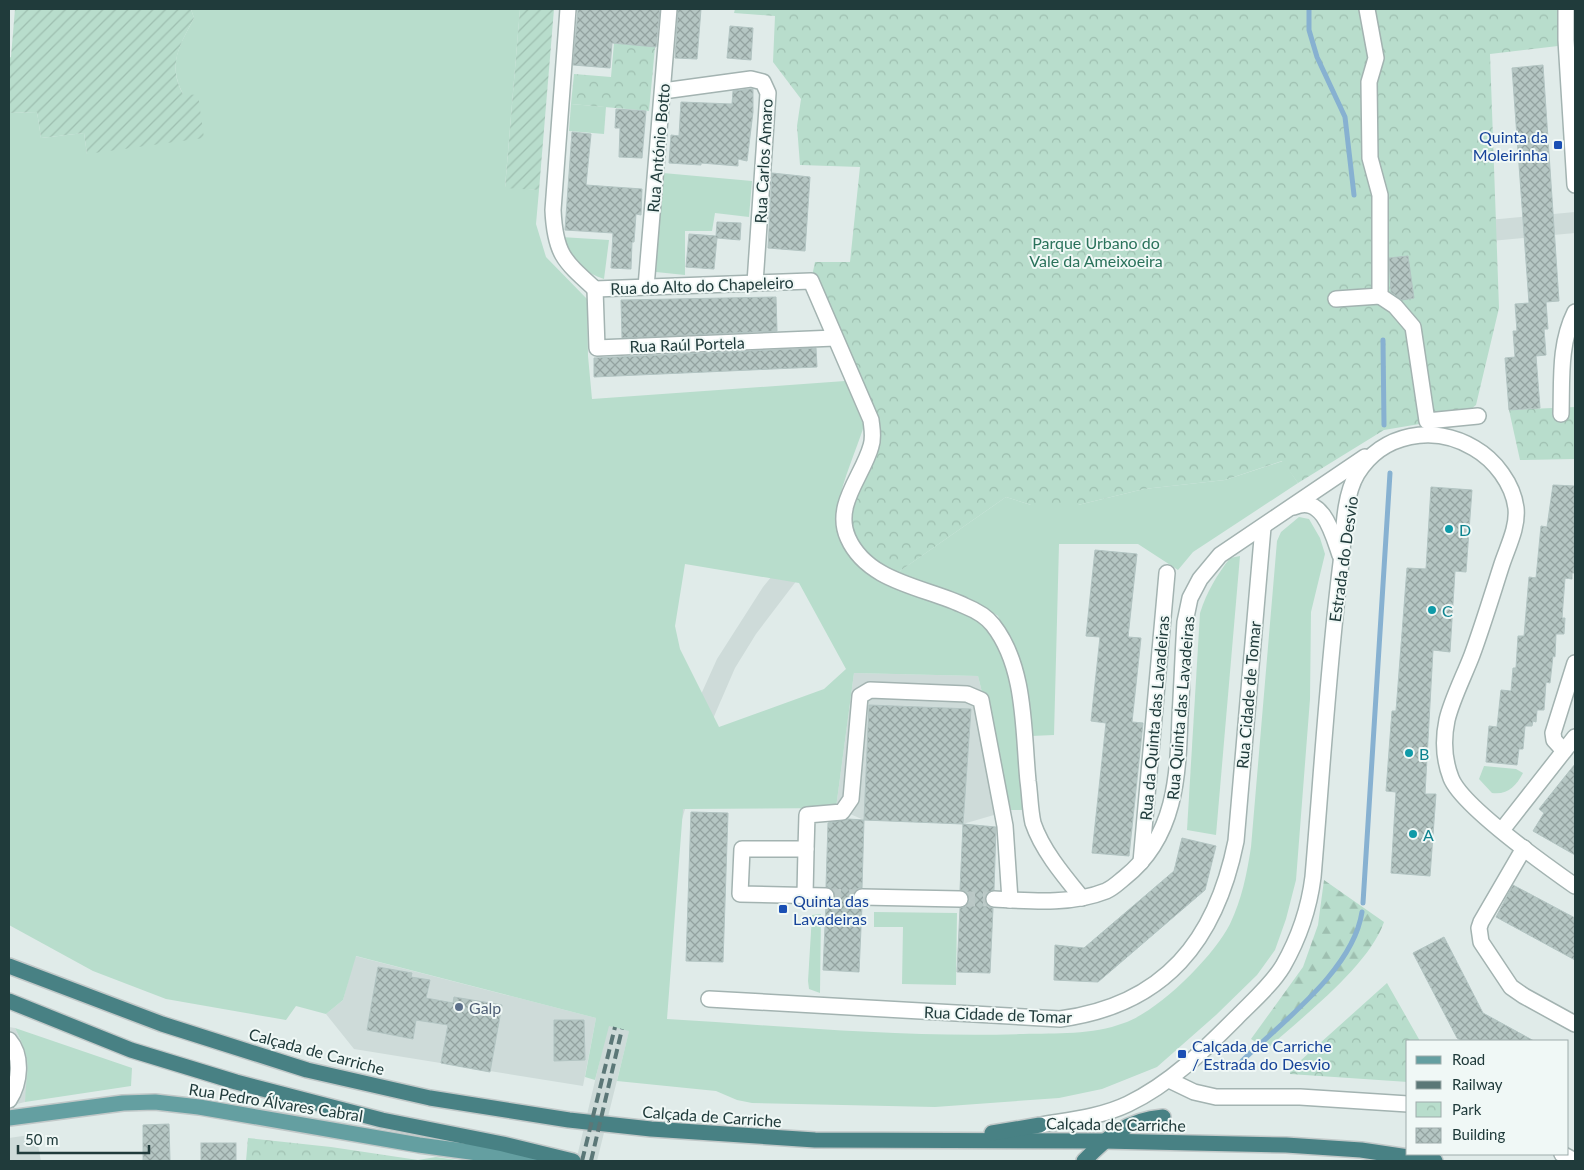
<svg xmlns="http://www.w3.org/2000/svg" width="1584" height="1170" font-family="Lato,sans-serif">
<style>
.built{fill:#cedbd9}
.grass{fill:#b8ddcc;fill-rule:evenodd}
.forest{fill:url(#forest-firs)}
.park{fill:url(#park-crowns)}
.garden{fill:url(#garden-furrows)}
.lines{fill:none;stroke-linecap:round;stroke-linejoin:round}
.stream{stroke:#87b1d1;stroke-width:5}
.building{fill:url(#building-cross-hatch);stroke:#b2c4c2}
.minor-tunnel{stroke:#bac8c6;stroke-width:15;stroke-dasharray:15 8;stroke-linecap:butt}
.pedestrian-casing{stroke:#a3b3b1;stroke-width:18}
.minor-casing{stroke:#a3b3b1;stroke-width:18}
.primary-casing{stroke:#c1c8c8;stroke-width:18}
.trunk-casing{stroke:#c1c8c8;stroke-width:18}
.pedestrian{stroke:#fff;stroke-width:15}
.minor{stroke:#fff;stroke-width:15}
.primary{stroke:#649fa1;stroke-width:15}
.trunk{stroke:#488184;stroke-width:15}
.rail{stroke:#5b7777;stroke-width:4;stroke-dasharray:10 5;stroke-linecap:butt}
.transit-dot{fill:#1a4fb4;stroke:#f0f8f6;stroke-width:2}
.culture-dot{fill:#0f9aa8;stroke:#f0f8f6;stroke-width:2}
.service-dot{fill:#5c6f8a;stroke:#f0f8f6;stroke-width:2}
.labels{text-anchor:middle;dominant-baseline:central;stroke-width:4;stroke-linejoin:round;paint-order:stroke}
.transit-label{font-size:16px;fill:#164399;stroke:#f0f8f6;text-anchor:start}
.street-label{font-size:16px;fill:#203b3b;stroke:#f0f8f6}
.park-label{font-size:16px;fill:#2a725b;stroke:#f0f8f6}
.culture-label{font-size:16px;fill:#0d838f;stroke:#f0f8f6;text-anchor:start}
.service-label{font-size:16px;fill:#4e5e75;stroke:#f0f8f6;text-anchor:start}
</style>
<defs>
<pattern id="forest-firs" width="22" height="20" patternUnits="userSpaceOnUse" patternTransform="scale(1.25)"><rect width="22" height="20" fill="#b8ddcc"/><path d="M5 1l3.5 6h-7zM16 11l3.5 6h-7z" fill="#9ebfb0"/></pattern>
<pattern id="park-crowns" width="20" height="18" patternUnits="userSpaceOnUse" patternTransform="scale(1.25)"><rect width="20" height="18" fill="#b8ddcc"/><path d="M2 6a3 3 0 1 1 6 0M12 15a3 3 0 1 1 6 0" fill="none" stroke="#9ebfb0"/></pattern>
<pattern id="garden-furrows" width="10" height="10" patternUnits="userSpaceOnUse" patternTransform="scale(1.25)"><rect width="10" height="10" fill="#b8ddcc"/><path d="M-1 1l2-2M0 10L10 0M9 11l2-2" fill="none" stroke="#9ebfb0"/></pattern>
<pattern id="building-cross-hatch" width="8" height="8" patternUnits="userSpaceOnUse" patternTransform="scale(1.25)"><rect width="8" height="8" fill="#b5c6c3"/><path d="M0 0l8 8M0 8l8-8" fill="none" stroke="#93a2a0"/></pattern>
</defs>
<rect width="100%" height="100%" fill="#e0ebe9"/>
<g class="built">
<polygon points="1575,212 1575,233 1448,245 810,563 756,634 735,668 709,728 680,826 597,1161 576,1161 608,1026 689,721 717,659 763,587 794,549 851,491 1446,224"/>
<polygon points="854,673 978,676 1011,810 963,824 864,820 836,808"/>
<polygon points="355,956 596,1018 583,1086 354,1049 326,1014 343,1000"/>
<polygon points="9,1027 15,1028 25,1049 29,1066 25,1102 9,1106"/>
<polygon points="36,1134 41,1161 9,1161 9,1138"/>
</g>
<g class="grass">
<path d="M191,9h329l-15,178 34,3 -3,34 10,33 41,42 1,57 4,43 253,-18 19,45c-8,24 -21,54 -26,79 -2,13 1,29 7,40 35,64 111,36 148,94 26,41 25,123 30,171h-12l-33,-134 -124,-3 -18,135 -153,1 -16,210c119,7 238,19 356,15 33,-1 69,1 101,-11 35,-12 90,-67 106,-99 12,-25 17,-51 21,-77l26,-306 4,-9 18,-15 10,2 11,19 5,16 -14,58 -1,87 -14,181 -10,39 -11,31 -18,25 -41,40 -59,52 -55,22 -43,9 -124,9 -183,-4 -15,-3 -21,-9 -99,-10 12,-50 -20,-5 -14,54 -10,-3 11,-59 -240,-62 -13,44 -17,14 -30,-8 -10,14 -120,-21 -73,-28 -84,-46v-812l28,-1 4,26 43,-5 3,21 96,-60c-16,-31 -3,-49 11,-76zM685,564l114,19 47,86 -22,20 -105,38 -39,-78 -5,-23z"/>
<polygon points="571,104 606,107 604,134 569,131"/>
<polygon points="663,173 752,181 749,217 715,213 712,231 685,231 685,275 656,272"/>
<path d="M561,237l48,3 -5,39c-25,-8 -30,-20 -43,-42z"/>
<polygon points="1283,461 1298,483 1193,552 1178,570 1138,544 1059,544 1054,735 1031,736 1021,665 998,616 978,603 897,573 1006,497 1031,505 1078,505 1144,489 1225,480"/>
<path d="M1240,556l-24,279 -29,-5 13,-217c7,-22 17,-38 30,-55z"/>
<path d="M1484,766l32,3 7,4c-7,13 -15,22 -31,20l-13,-14z"/>
<polygon points="874,912 957,913 956,985 902,984 903,927 874,927"/>
<polygon points="821,914 820,993 809,989 808,981 812,915"/>
<path d="M15,1028l117,40 -1,18 -106,16c2,-38 8,-37 -10,-74z"/>
</g>
<path class="forest" d="M1324,880l60,42c-15,44 -82,95 -117,127l-16,-10 52,-72 15,-42z"/>
<g class="park">
<polygon points="735,9 1575,9 1575,44 1490,54 1499,308 1476,405 1461,417 1384,430 1298,483 1282,461 1225,480 1144,489 1078,505 1031,505 1006,497 890,578 871,566 844,521 873,436 811,281 815,262 850,262 860,167 800,165 797,126 801,99 773,62 775,16 734,13"/>
<polygon points="614,43 655,47 649,111 571,104 574,74 611,77"/>
<polygon points="1575,407 1575,459 1520,460 1509,410"/>
<polygon points="1387,983 1420,1041 1408,1041 1408,1082 1290,1074 1290,1070"/>
<polygon points="248,1138 331,1147 418,1160 436,1157 464,1161 246,1161"/>
</g>
<g class="garden">
<path d="M15,9h176l3,9c-14,27 -27,46 -11,76l15,1 6,43 -117,16 -3,-21 -43,5 -4,-26 -28,1v-55l2,-1z"/>
<polygon points="520,9 554,9 539,190 505,188"/>
</g>
<g class="lines">
<g class="stream">
<polyline points="1309,9 1309,30 1317,57 1345,117 1354,195"/>
<polyline points="1383,340 1384,425"/>
<polyline points="1363,903 1390,473"/>
<path d="M1242,1061c41,-40 111,-91 120,-149"/>
</g>
</g>
<g class="building">
<polygon points="578,9 660,9 656,47 612,43 610,68 573,65"/>
<polygon points="678,9 701,9 697,59 675,58"/>
<polygon points="730,26 753,28 751,60 727,58"/>
<polygon points="1543,65 1559,301 1546,302 1548,329 1544,329 1546,355 1536,356 1540,408 1509,410 1505,358 1515,357 1513,331 1517,331 1515,304 1529,303 1512,68"/>
<polygon points="750,89 753,89 753,112 747,161 738,159 738,166 701,163 701,165 669,163 671,135 679,136 681,102 732,104 733,91"/>
<polygon points="616,109 646,111 642,158 619,157 620,128 615,128"/>
<polygon points="572,132 591,134 586,185 642,189 641,215 636,214 634,242 632,242 631,269 611,268 613,233 565,230"/>
<polygon points="772,173 810,177 805,251 768,248"/>
<polygon points="717,222 741,223 740,240 717,238 714,269 686,267 689,234 716,236"/>
<polygon points="1408,256 1414,298 1402,300 1391,292 1389,258"/>
<polygon points="776,297 777,331 622,338 621,300"/>
<polygon points="816,348 817,367 594,377 594,358"/>
<polygon points="1553,485 1575,486 1575,573 1572,573 1572,579 1565,578 1562,618 1565,618 1564,634 1556,634 1555,657 1553,656 1550,683 1546,682 1544,710 1537,710 1536,722 1533,721 1532,726 1525,726 1523,749 1519,749 1517,765 1486,762 1489,726 1497,727 1501,690 1511,691 1513,668 1516,668 1518,636 1524,636 1529,577 1536,578 1541,526 1547,527"/>
<polygon points="1431,487 1472,490 1466,572 1455,571 1450,652 1433,650 1425,794 1436,794 1430,876 1391,873 1396,792 1386,791 1392,711 1396,711 1407,568 1426,569"/>
<polygon points="1095,550 1137,554 1128,637 1141,638 1132,722 1143,723 1129,856 1092,853 1106,723 1091,721 1100,637 1086,636"/>
<polygon points="869,705 971,709 963,824 864,820"/>
<polygon points="1575,764 1575,855 1533,831 1544,813 1539,809"/>
<polygon points="691,812 728,813 723,962 686,961"/>
<polygon points="848,819 864,820 862,888 857,889 853,896 854,902 862,906 859,972 823,970 826,905 831,904 835,897 834,891 826,887 828,823"/>
<polygon points="963,824 996,827 994,890 986,893 985,899 988,907 993,908 990,973 957,972 960,908 965,907 969,900 968,894 960,890"/>
<polygon points="1182,838 1216,846 1205,890 1098,982 1054,980 1055,945 1084,948 1174,871"/>
<polygon points="1513,885 1575,918 1575,960 1496,917"/>
<polygon points="1444,937 1483,1013 1534,1041 1462,1041 1457,1038 1413,953"/>
<polygon points="378,967 412,973 411,977 430,980 426,998 453,1003 454,997 502,1005 490,1072 441,1063 448,1025 416,1020 413,1039 367,1030"/>
<polygon points="554,1020 584,1020 585,1060 554,1061"/>
<polygon points="169,1124 170,1161 143,1161 143,1125"/>
<rect x="201" y="1143" width="35" height="18"/>
</g>
<g class="lines">
<g class="minor-tunnel">
<polyline points="826,896 862,897"/>
<polyline points="960,899 994,899"/>
</g>
<g class="pedestrian-casing">
<g id="pedestrian">
<polyline points="1367,9 1376,58 1369,82 1370,158 1380,195 1380,296 1395,306 1413,327 1427,421 1478,416"/>
<polyline points="1336,299 1380,296"/>
</g>
</g>
<g class="minor-casing">
<g id="minor">
<path d="M568,9l-15,201c2,44 11,51 42,79l216,-8 60,139c1,9 3,17 0,26 -8,30 -38,59 -23,92 20,45 78,49 117,68 10,4 21,10 28,19 33,42 30,106 35,156 2,14 2,29 5,42 9,27 31,53 49,75"/>
<polyline points="1566,9 1566,40 1575,185"/>
<polyline points="663,91 751,79 763,82 768,93 755,283"/>
<polyline points="646,287 669,9"/>
<polyline points="595,289 597,348 835,338"/>
<path d="M1561,414c1,-35 -2,-70 14,-102"/>
<path d="M1294,507c29,-13 39,28 46,48"/>
<polyline points="1564,751 1554,740 1553,733 1575,663"/>
<polyline points="1502,830 1575,737"/>
<polyline points="1524,848 1481,922 1479,928 1481,942 1511,987 1524,996 1575,1024"/>
<polyline points="806,849 807,815 842,812 851,799 860,696 870,690 967,694 981,700 1005,826 1010,900"/>
<polyline points="1141,862 1167,573"/>
<polyline points="805,895 806,849 742,849 740,894 826,896"/>
<polyline points="862,897 960,899"/>
<path d="M994,899c36,2 77,6 112,-8 7,-3 13,-9 18,-13 52,-41 54,-102 56,-162 2,-31 3,-63 5,-94l5,-24 10,-19 20,-24 145,-98"/>
<path d="M709,999l351,20c105,-14 156,-79 176,-178l27,-314"/>
<path d="M9,1040c14,16 11,43 0,60"/>
<polyline points="1169,1080 1194,1092 1216,1097 1300,1097 1408,1104"/>
<path d="M1040,1125c29,-5 61,-8 88,-21 44,-21 78,-56 112,-90 15,-15 32,-30 43,-48 16,-28 26,-57 30,-89 9,-105 15,-210 28,-314 3,-28 2,-65 16,-89 25,-41 77,-50 117,-26 21,12 39,36 42,60 2,19 -8,38 -14,56 -10,31 -19,61 -30,91 -8,21 -20,44 -25,65 -4,19 -3,40 4,58 11,28 97,89 124,108"/>
<polyline points="1562,1154 1575,1161"/>
</g>
</g>
<g class="primary-casing">
<polyline id="primary" points="9,1118 123,1103 155,1102 199,1107 419,1145 500,1156 537,1154"/>
</g>
<g class="trunk-casing">
<g id="trunk">
<polyline points="9,966 162,1024 307,1070 430,1098 569,1120 651,1129 815,1140 1103,1141 1286,1145 1361,1150 1435,1161"/>
<polyline points="9,1001 131,1050 236,1082 382,1120 503,1144 573,1161"/>
<polyline points="992,1133 1040,1125"/>
<path d="M1084,1161c23,-24 43,-41 79,-44"/>
</g>
</g>
<use href="#pedestrian" class="pedestrian"/>
<use href="#minor" class="minor"/>
<use href="#primary" class="primary"/>
<use href="#trunk" class="trunk"/>
<g class="rail">
<polyline points="582,1161 615,1027"/>
<polyline points="591,1161 622,1029"/>
</g>
</g>
<g class="transit-dot">
<rect x="1553" y="140" width="10" height="10" rx="2.5"/>
<rect x="778" y="904" width="10" height="10" rx="2.5"/>
<rect x="1177" y="1049" width="10" height="10" rx="2.5"/>
</g>
<g class="culture-dot">
<circle cx="1449" cy="529" r="5"/>
<circle cx="1432" cy="610" r="5"/>
<circle cx="1409" cy="753" r="5"/>
<circle cx="1413" cy="834" r="5"/>
</g>
<circle class="service-dot" cx="459" cy="1007" r="5"/>
<g class="labels">
<g class="transit-label">
<text x="1548" y="136" text-anchor="end">Quinta da<tspan x="1548" dy="18">Moleirinha</tspan></text>
<text x="793" y="900">Quinta das<tspan x="793" dy="18">Lavadeiras</tspan></text>
<text x="1192" y="1045">Calçada de Carriche<tspan x="1192" dy="18">/ Estrada do Desvio</tspan></text>
</g>
<g class="street-label">
<text transform="translate(658 148) rotate(-85)">Rua António Botto</text>
<text transform="translate(763 161) rotate(-87)">Rua Carlos Amaro</text>
<text transform="translate(702 285) rotate(-2)">Rua do Alto do Chapeleiro</text>
<text transform="translate(687 344) rotate(-2)">Rua Raúl Portela</text>
<text transform="translate(1343 559) rotate(-82)">Estrada do Desvio</text>
<text transform="translate(1248 695) rotate(-85)">Rua Cidade de Tomar</text>
<text transform="translate(1180 708) rotate(-85)">Rua Quinta das Lavadeiras</text>
<text transform="translate(1154 718) rotate(-85)">Rua da Quinta das Lavadeiras</text>
<text transform="translate(998 1014) rotate(2)">Rua Cidade de Tomar</text>
<text transform="translate(317 1051) rotate(15)">Calçada de Carriche</text>
<text transform="translate(276 1102) rotate(9)">Rua Pedro Álvares Cabral</text>
<text transform="translate(712 1116) rotate(4)">Calçada de Carriche</text>
<text transform="translate(1116 1124) rotate(1)">Calçada de Carriche</text>
</g>
<g class="park-label">
<text x="1096" y="242">Parque Urbano do<tspan x="1096" dy="18">Vale da Ameixoeira</tspan></text>
</g>
<g class="culture-label">
<text x="1459" y="529">D</text>
<text x="1442" y="610">C</text>
<text x="1419" y="753">B</text>
<text x="1423" y="834">A</text>
</g>
<g class="service-label">
<text x="469" y="1007">Galp</text>
</g>
</g>
<rect width="1584" height="1170" fill="none" stroke="#203b3b" stroke-width="20"/>
<rect x="1406" y="1040" width="162" height="115" fill="#f0f8f6" stroke="#9dacab"/>
<rect x="1416" y="1056" width="25" height="8" fill="#649fa1" stroke="#9dacab"/>
<text x="1452" y="1065" font-size="15" fill="#203b3b">Road</text>
<rect x="1416" y="1081" width="25" height="8" fill="#5b7777" stroke="#9dacab"/>
<text x="1452" y="1090" font-size="15" fill="#203b3b">Railway</text>
<rect x="1416" y="1102" width="25" height="15" fill="url(#park-crowns)" stroke="#9dacab"/>
<text x="1452" y="1115" font-size="15" fill="#203b3b">Park</text>
<rect x="1416" y="1128" width="25" height="15" fill="url(#building-cross-hatch)" stroke="#9dacab"/>
<text x="1452" y="1140" font-size="15" fill="#203b3b">Building</text>
<path d="M18 1145v8h131v-8" fill="none" stroke="#203b3b" stroke-width="2.5"/>
<text x="25" y="1145" font-size="15" fill="#203b3b" stroke="#f0f8f6" stroke-width="4" paint-order="stroke">50 m</text>
</svg>
